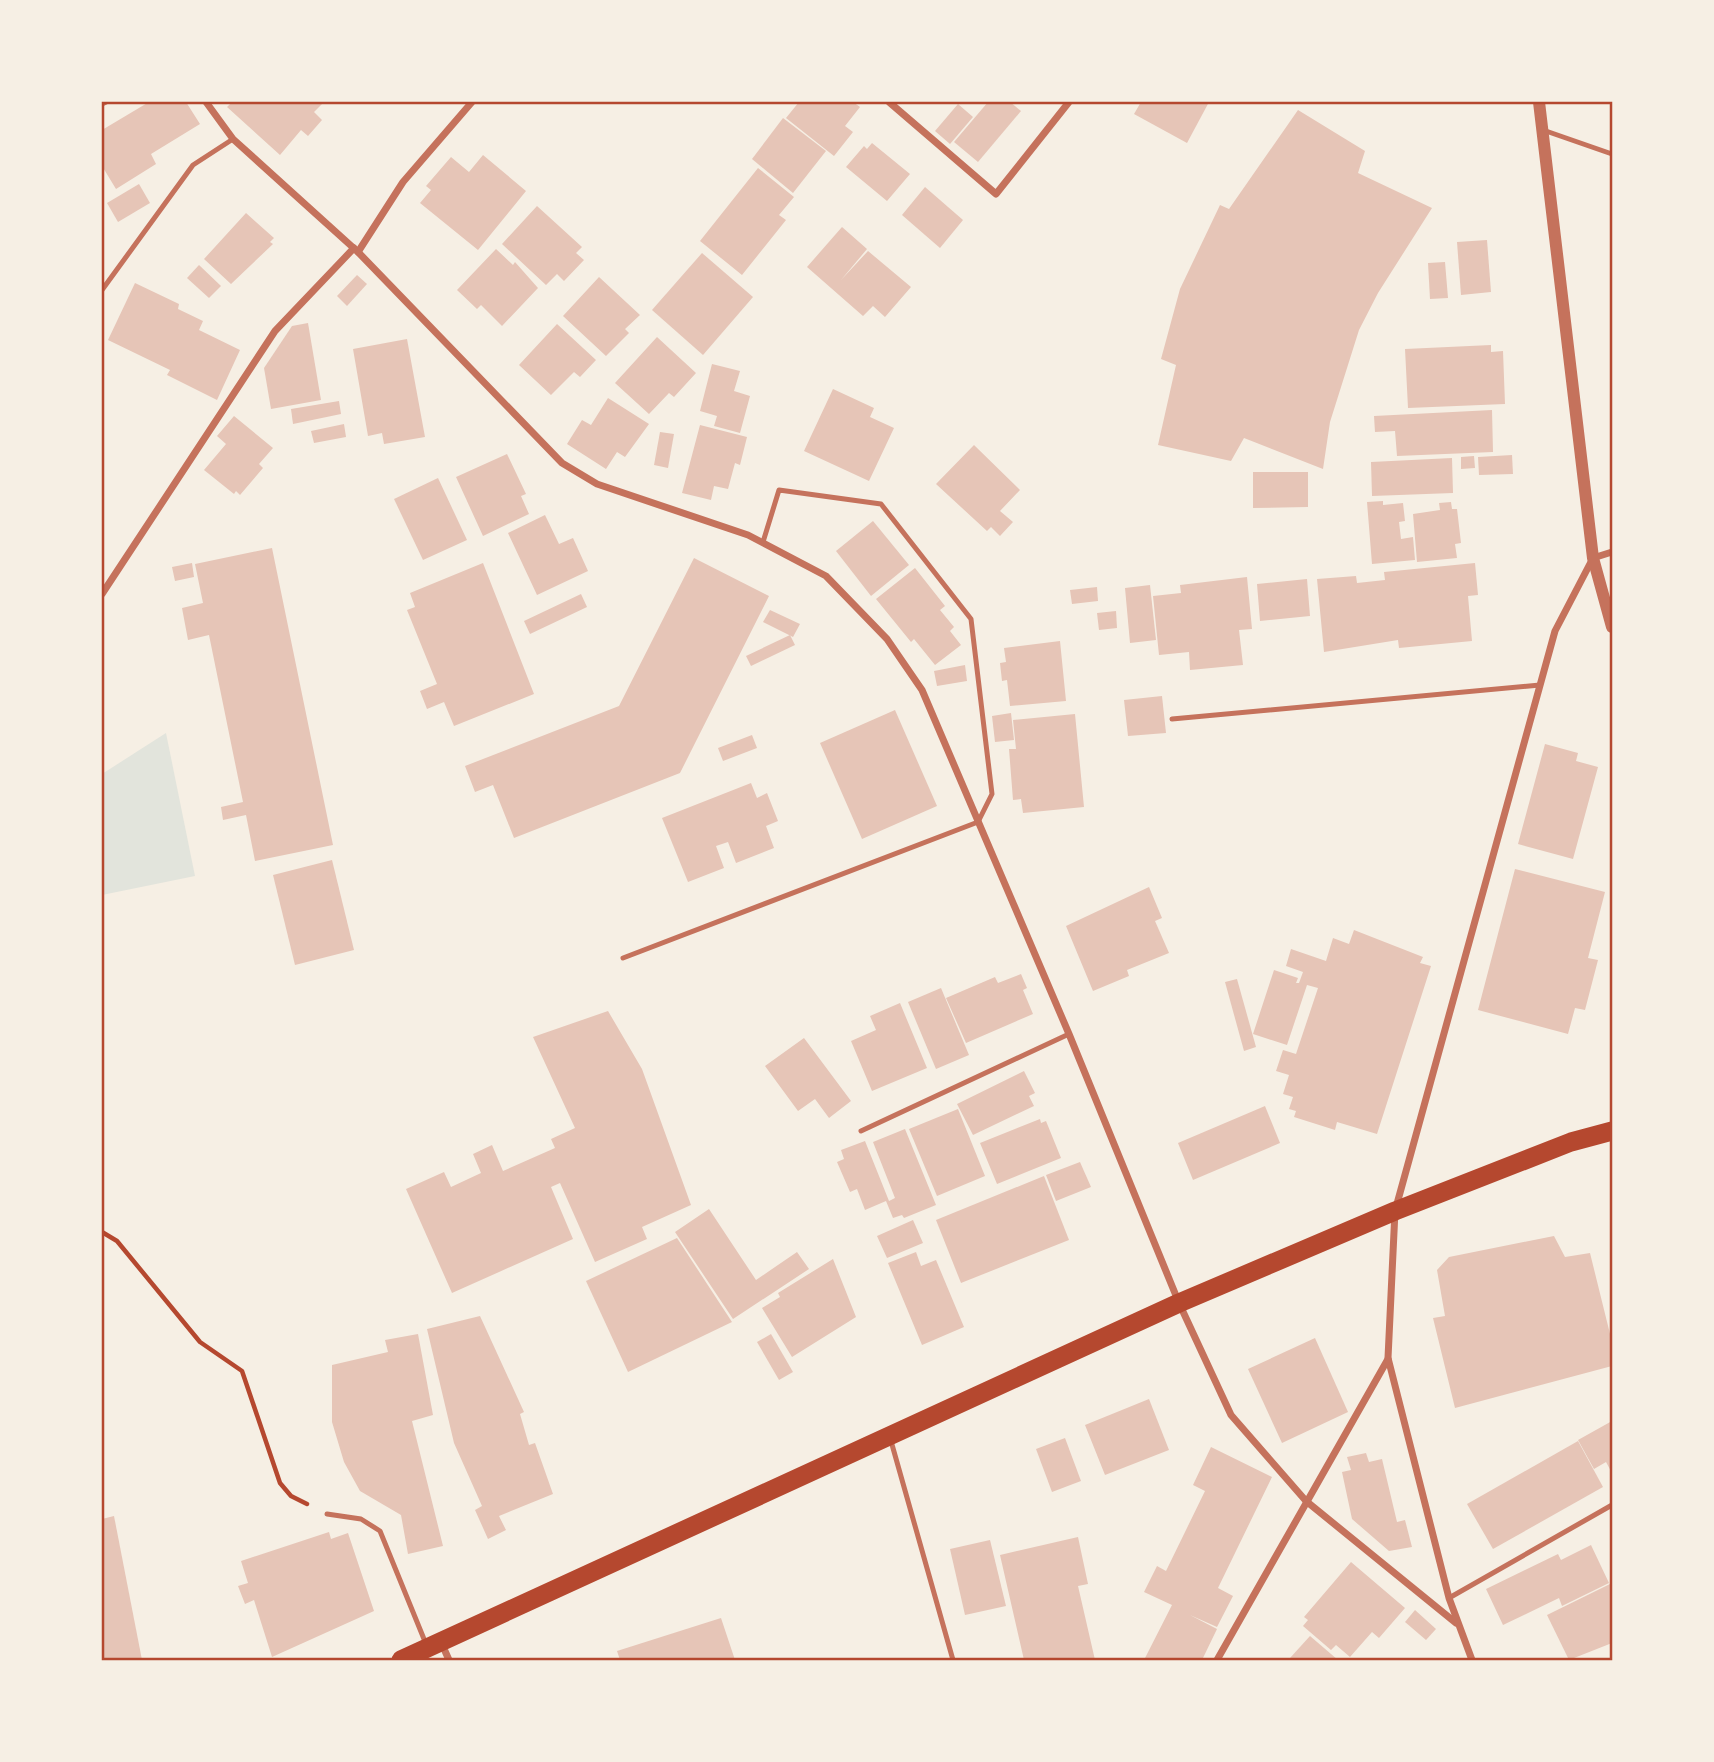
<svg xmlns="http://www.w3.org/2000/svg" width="1714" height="1762" font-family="Jost,sans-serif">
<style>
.green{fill:#e2e4dc}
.building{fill:#e6c5b7}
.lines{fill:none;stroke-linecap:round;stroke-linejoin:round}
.path{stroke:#b5482f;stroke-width:4.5}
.service{stroke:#c5725c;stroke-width:5}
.minor{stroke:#c5725c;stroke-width:7}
.tertiary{stroke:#c5725c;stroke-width:12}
.trunk{stroke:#b5482f;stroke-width:19}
.neatline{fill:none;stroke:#b5482f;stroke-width:2.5}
</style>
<rect width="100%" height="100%" fill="#f6efe4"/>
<polygon class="green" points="166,733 195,876 102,895 102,774"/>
<g class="building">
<polygon points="149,102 186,102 200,124 151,154 156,164 116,189 102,166 102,130"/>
<polygon points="232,102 324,102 314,112 322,120 308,136 301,130 280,155 227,107"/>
<polygon points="799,102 853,102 860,107 845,126 853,132 834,156 786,118"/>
<polygon points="988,102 1010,102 1021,111 978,162 954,142"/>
<polygon points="1141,102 1209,102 1187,143 1134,114"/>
<polygon points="958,104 973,117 950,144 935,131"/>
<polygon points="1298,110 1365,151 1358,173 1432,208 1378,293 1359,330 1330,422 1323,469 1244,438 1231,461 1158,445 1176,365 1161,359 1180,289 1220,205 1229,209"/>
<polygon points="783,118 826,151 793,193 752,159"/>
<polygon points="872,143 910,174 887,201 846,167 864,146 867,149"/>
<polygon points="483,155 526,191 478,250 420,203 431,190 426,186 451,157 469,172"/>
<polygon points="758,168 794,197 779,215 786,220 742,275 700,241"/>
<polygon points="139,184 150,203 118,222 107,203"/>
<polygon points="925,187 963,220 940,248 902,215"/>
<polygon points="537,206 582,247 576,253 584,260 564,281 557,274 546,285 502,244"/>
<polygon points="246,213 274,238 270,242 273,244 231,284 204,259"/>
<polygon points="842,227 867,249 841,280 868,251 911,287 885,317 873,306 863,316 807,267"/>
<polygon points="1487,240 1491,292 1461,295 1457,242"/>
<polygon points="496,249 513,265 515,262 538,288 502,326 481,305 477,309 457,290"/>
<polygon points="702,253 753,297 703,355 652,310"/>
<polygon points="1445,262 1448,298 1430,299 1428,263"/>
<polygon points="199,265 221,286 209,298 187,278"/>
<polygon points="357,275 367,284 347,306 337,296"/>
<polygon points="599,277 640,315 625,329 629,333 606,356 563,316"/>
<polygon points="135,283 179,304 178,309 203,321 199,330 240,350 217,400 167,375 170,370 108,340"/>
<polygon points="308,323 321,400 271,409 264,368 292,326"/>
<polygon points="557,324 596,360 580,377 574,372 551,395 519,365"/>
<polygon points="657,337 696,373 674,397 669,393 649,414 615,383"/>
<polygon points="407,339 425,437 384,444 382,433 368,436 353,349"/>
<polygon points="1491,345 1491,352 1503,351 1505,404 1408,408 1405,349"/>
<polygon points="712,364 740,371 734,391 750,396 740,433 714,426 717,416 700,411"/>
<polygon points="833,389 874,408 870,417 894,428 869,481 804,451"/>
<polygon points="608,398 649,424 625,457 617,452 606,469 567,444 582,420 591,425"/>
<polygon points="339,401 341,414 293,424 291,409"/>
<polygon points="1492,410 1493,452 1397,456 1395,431 1375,432 1374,416"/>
<polygon points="234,416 273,448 259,464 263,468 240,495 236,491 234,494 204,470 226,444 217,436"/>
<polygon points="344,424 346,437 314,443 311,431"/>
<polygon points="700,425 747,437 740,465 735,463 728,489 714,486 711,500 682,493"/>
<polygon points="660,432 674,434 668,468 654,465"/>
<polygon points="974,445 1020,490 1000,511 1013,522 1000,536 991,527 987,531 936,484"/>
<polygon points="507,454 526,494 521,496 529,514 483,536 456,477"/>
<polygon points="1512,455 1513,474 1479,475 1478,457"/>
<polygon points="1474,456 1475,468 1461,469 1461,457"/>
<polygon points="1452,458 1453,493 1372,496 1371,462"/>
<polygon points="1253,472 1308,472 1308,507 1253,508"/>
<polygon points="438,478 467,540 423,560 394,499"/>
<polygon points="1383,501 1383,505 1403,503 1405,521 1399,522 1401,539 1413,537 1415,560 1372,564 1367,502"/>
<polygon points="1451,502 1452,509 1457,509 1461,543 1455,544 1457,558 1417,562 1413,514 1440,510 1439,503"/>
<polygon points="545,515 559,544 573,538 588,571 537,595 508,533"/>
<polygon points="873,521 909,565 871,596 836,551"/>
<polygon points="272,548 333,845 255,861 246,815 223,820 221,807 243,802 209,635 188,640 182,608 203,603 195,564"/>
<polygon points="694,558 769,596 680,773 514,838 493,785 475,792 465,766 619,706"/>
<polygon points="192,563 194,577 175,581 172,567"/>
<polygon points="483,563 534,694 454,726 444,702 427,709 420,691 437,684 407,610 415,607 410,593"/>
<polygon points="1475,563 1478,595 1468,596 1472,641 1399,648 1398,640 1324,652 1317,579 1356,576 1357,583 1385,580 1384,572"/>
<polygon points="915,568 945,606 940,610 954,627 950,631 961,645 935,665 914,639 911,642 876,599"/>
<polygon points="1247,577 1252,629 1239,630 1243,665 1190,670 1189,652 1159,655 1153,596 1181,593 1180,585"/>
<polygon points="1307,579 1310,616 1260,621 1257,584"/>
<polygon points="1150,585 1156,640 1130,643 1125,588"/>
<polygon points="1097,587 1098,601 1072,604 1070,590"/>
<polygon points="581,594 587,607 530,634 524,621"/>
<polygon points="770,610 800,624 793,637 763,622"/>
<polygon points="1116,611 1117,628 1099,630 1097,613"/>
<polygon points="790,635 795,645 751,666 746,656"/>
<polygon points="1060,641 1066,701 1010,706 1007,680 1002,681 1000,663 1006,662 1004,648"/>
<polygon points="965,665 967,681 937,686 934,671"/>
<polygon points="1162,696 1166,733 1128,736 1124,700"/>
<polygon points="895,710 937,806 862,839 820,743"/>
<polygon points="1011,713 1014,740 995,742 992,716"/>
<polygon points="1075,714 1084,807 1023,813 1021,799 1013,800 1009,749 1016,749 1013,720"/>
<polygon points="752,735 757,748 723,761 718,748"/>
<polygon points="1545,744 1578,753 1576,761 1598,767 1573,859 1518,844"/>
<polygon points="751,783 757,798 767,793 778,821 766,826 774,848 736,863 728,842 716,846 724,868 688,882 662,818"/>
<polygon points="332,860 354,950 295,965 273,875"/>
<polygon points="1515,869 1605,892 1588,958 1598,960 1585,1010 1575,1008 1568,1034 1478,1010"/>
<polygon points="1149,887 1162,918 1155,921 1169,953 1127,970 1129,976 1093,991 1066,926"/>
<polygon points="1354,930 1423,957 1420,963 1431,966 1377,1134 1337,1122 1335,1130 1294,1117 1296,1111 1289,1109 1293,1097 1283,1094 1289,1075 1276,1071 1283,1050 1296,1054 1318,988 1307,985 1287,1045 1253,1034 1274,970 1298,978 1296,983 1299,983 1303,972 1286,966 1291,949 1326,961 1333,938 1349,944"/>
<polygon points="1021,974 1027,988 1023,990 1033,1014 966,1043 946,998 995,977 998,983"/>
<polygon points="1237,979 1256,1047 1244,1051 1225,982"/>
<polygon points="941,988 969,1055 936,1069 908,1002"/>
<polygon points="900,1003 927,1068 872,1091 851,1041 876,1030 870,1016"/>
<polygon points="608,1011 642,1069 691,1205 642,1227 647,1239 595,1262 560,1183 551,1187 573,1239 452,1293 406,1189 444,1172 451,1187 481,1173 473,1154 492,1145 503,1171 555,1148 551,1139 575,1128 533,1037"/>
<polygon points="804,1038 851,1101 829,1118 815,1099 798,1111 765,1066"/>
<polygon points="1024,1071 1035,1093 1029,1096 1034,1106 973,1135 957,1104"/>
<polygon points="1265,1106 1280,1143 1193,1180 1178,1143"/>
<polygon points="958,1109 985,1176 937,1196 909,1129"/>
<polygon points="1040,1119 1041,1123 1046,1121 1061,1158 997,1184 980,1143"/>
<polygon points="905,1129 936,1205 904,1218 902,1215 893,1218 886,1201 865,1210 857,1189 850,1192 837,1162 844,1159 841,1150 865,1141 889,1201 895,1198 873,1142"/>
<polygon points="1080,1162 1091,1187 1056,1201 1046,1175"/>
<polygon points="1044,1176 1069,1240 961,1283 936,1220"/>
<polygon points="709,1209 756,1280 797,1252 809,1269 733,1319 675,1232"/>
<polygon points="913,1220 923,1243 887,1258 877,1236"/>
<polygon points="1554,1236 1565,1257 1590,1253 1612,1342 1612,1366 1455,1408 1433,1318 1445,1316 1437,1270 1449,1257"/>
<polygon points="677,1238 732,1322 628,1372 586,1281"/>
<polygon points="916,1252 921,1266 936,1260 964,1327 922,1345 888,1263"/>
<polygon points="833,1259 856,1317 792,1357 762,1308 780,1297 778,1293"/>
<polygon points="480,1316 524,1412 520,1414 529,1445 535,1443 553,1494 499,1516 506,1530 488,1539 475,1510 482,1506 454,1443 427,1329"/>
<polygon points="418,1334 433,1415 412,1421 443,1546 408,1554 401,1515 360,1491 344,1462 332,1422 332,1365 388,1352 385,1340"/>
<polygon points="771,1334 793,1372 779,1380 757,1342"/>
<polygon points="1315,1338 1348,1412 1282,1443 1248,1369"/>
<polygon points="1149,1399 1169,1450 1105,1475 1085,1425"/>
<polygon points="1612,1421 1612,1473 1606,1462 1594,1469 1578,1440"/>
<polygon points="1065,1438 1081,1481 1052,1492 1036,1449"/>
<polygon points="1578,1441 1603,1487 1493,1549 1467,1504"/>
<polygon points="1211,1447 1272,1477 1218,1588 1233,1596 1217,1627 1190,1615 1217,1629 1202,1660 1144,1660 1172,1605 1144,1592 1157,1566 1166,1571 1205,1491 1193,1485"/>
<polygon points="1366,1453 1369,1462 1382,1459 1397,1522 1405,1520 1412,1547 1389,1551 1352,1519 1342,1472 1351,1470 1347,1457"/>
<polygon points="114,1516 142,1660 102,1660 102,1519"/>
<polygon points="329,1532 331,1539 348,1533 374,1611 272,1657 254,1600 245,1604 238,1586 248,1583 241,1561"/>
<polygon points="1078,1537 1088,1584 1078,1586 1095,1660 1024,1660 1000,1555"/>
<polygon points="990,1540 1006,1606 965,1615 950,1549"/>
<polygon points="1591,1545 1609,1583 1562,1606 1559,1598 1503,1625 1486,1589 1558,1554 1561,1560"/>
<polygon points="1351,1562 1405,1608 1379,1638 1372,1632 1350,1657 1336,1645 1331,1650 1303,1626 1308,1620 1304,1617"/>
<polygon points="1610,1584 1612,1643 1569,1660 1547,1615"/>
<polygon points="1415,1610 1436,1629 1426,1640 1405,1622"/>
<polygon points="721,1618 735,1660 620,1660 617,1651"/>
<polygon points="1310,1636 1338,1660 1290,1658"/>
</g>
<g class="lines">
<polyline class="path" points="102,1232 117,1241 200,1342 242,1371 280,1483 291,1496 307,1504"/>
<g class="service">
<polyline points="102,104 106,102"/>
<polyline points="1543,130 1612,154"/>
<polyline points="102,290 193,165 233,139"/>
<polyline points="1172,719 1540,685"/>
<polyline points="623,958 978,822 992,794 971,619 881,504 779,490 763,542"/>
<polyline points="861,1131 1069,1034"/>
<polyline points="891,1441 953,1660"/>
<polyline points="327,1514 361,1519 380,1531 426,1644"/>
<polyline points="1449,1598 1612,1505"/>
</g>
<g class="minor">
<polyline points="206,102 233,139 358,252 562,463 597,484 748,535 826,576 887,639 922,690 1069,1034 1179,1303 1231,1415 1306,1501 1456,1623"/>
<polyline points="889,102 996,194 1069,102"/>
<polyline points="358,252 403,182 472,102"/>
<polyline points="102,594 275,331 354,248"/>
<polyline points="441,1642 449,1660"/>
<polyline points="1217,1660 1388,1359"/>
<polyline points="1472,1660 1449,1598 1388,1358 1395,1211 1555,631 1593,558 1612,552"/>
</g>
<polyline class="tertiary" points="1539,102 1593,558 1612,627"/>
<polyline class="trunk" points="401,1660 1179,1303 1395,1211 1571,1142 1612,1131"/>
</g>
<rect width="1714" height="1762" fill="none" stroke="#f6efe4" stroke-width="206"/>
<rect x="103" y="103" width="1508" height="1556" class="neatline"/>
</svg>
